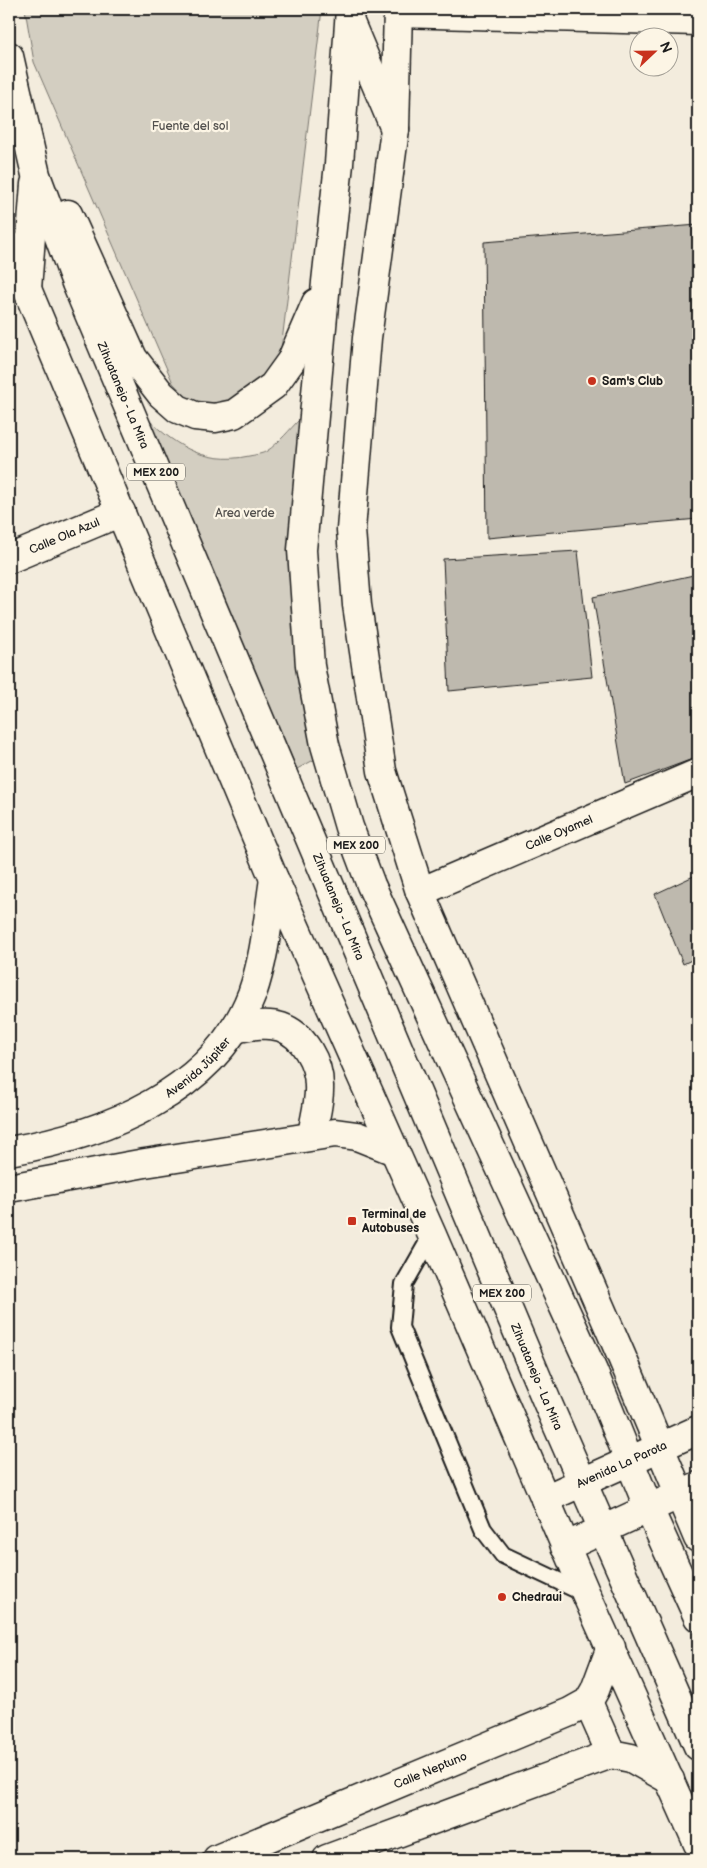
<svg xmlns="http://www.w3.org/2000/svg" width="707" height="1868" font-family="'Balsamiq Sans',sans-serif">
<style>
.green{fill:#d3cec1;stroke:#78756e}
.building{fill:#beb9ae;stroke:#1c1c1c}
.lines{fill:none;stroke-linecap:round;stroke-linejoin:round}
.service-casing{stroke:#1c1c1c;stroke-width:20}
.minor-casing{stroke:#1c1c1c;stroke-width:31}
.tertiary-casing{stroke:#1c1c1c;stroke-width:31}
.secondary-casing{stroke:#1c1c1c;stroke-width:31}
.trunk-casing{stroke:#1c1c1c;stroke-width:31}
.service{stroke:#fcf5e5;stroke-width:16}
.minor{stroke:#fcf5e5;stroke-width:28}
.tertiary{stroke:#fcf5e5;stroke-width:28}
.secondary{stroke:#fcf5e5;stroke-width:28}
.trunk{stroke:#fcf5e5;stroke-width:28}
.poi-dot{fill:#c8321e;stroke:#fcf5e5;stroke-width:2}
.labels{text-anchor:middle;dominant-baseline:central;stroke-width:4.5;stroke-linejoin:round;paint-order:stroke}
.shield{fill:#fcf5e5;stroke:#5f5d58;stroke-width:1}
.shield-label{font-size:11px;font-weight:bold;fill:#1c1c1c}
.park-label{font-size:12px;fill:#53514e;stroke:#fcf5e5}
.poi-label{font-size:12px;font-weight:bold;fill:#1c1c1c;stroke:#fcf5e5;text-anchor:start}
.street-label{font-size:12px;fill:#1c1c1c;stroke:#fcf5e5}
</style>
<rect width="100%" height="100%" fill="#f3ecdd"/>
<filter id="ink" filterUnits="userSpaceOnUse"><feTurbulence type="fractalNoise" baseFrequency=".02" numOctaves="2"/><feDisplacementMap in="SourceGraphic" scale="10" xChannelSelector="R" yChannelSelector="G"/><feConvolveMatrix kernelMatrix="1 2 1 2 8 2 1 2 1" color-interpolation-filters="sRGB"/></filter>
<g filter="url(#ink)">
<g class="green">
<polygon points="25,9 322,9 281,350 277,367 244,399 203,407 189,400 173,383 34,62"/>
<path d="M141,412c30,31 62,54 108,44 5,-1 14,-2 18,-5 12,-8 23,-22 33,-32l23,336 -26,14z"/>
</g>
<g class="building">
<polygon points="698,225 698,519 487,538 484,242"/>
<polygon points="578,551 592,677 449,691 443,559"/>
<polygon points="698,574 698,757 625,784 593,597"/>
<polygon points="698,874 698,957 683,964 655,894"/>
</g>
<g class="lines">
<g class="service-casing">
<polyline id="service" points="432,1235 404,1284 400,1327 483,1529 503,1555 586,1594"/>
</g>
<g class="minor-casing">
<g id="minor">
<polyline points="398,13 698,21"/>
<path id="s1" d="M9,559l112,-47"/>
<path id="s2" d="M420,892l278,-119"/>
</g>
</g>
<g class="tertiary-casing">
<g id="tertiary">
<path d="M234,1029c15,-3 32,-7 47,-2 23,8 38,36 38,59 1,16 -5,34 -7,50"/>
<path id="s3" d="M9,1151c95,-16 206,-59 243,-157 13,-37 16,-76 22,-115"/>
<polyline points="9,1188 145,1163 335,1133 357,1136 392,1150"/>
<path id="s4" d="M545,1499l153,-69"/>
<polyline points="565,1547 698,1486"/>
<polyline points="588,1702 611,1754"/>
<path id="s5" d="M217,1859l353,-147 18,-10 7,-12 16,-43"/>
<polyline points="327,1859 611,1754 631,1758 670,1780"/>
</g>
</g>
<g class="secondary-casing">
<g id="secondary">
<polyline points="398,9 395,129 367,338 351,530 357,605 382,771 420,892 621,1355 698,1538"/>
<polyline points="9,246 274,879 432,1235 586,1594 698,1844"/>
</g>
</g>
<g class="trunk-casing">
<g id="trunk">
<polyline points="350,9 339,164 326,282 302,550 310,666 325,745 349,827 371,885 593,1371 649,1509 698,1617"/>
<polyline points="351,25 395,129"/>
<path id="s6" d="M9,56l27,119 40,108 472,1121 150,342"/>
<polyline points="68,214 133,358 161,394 178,409 195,416 215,418 234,414 273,386 291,361 316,303"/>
<polyline points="27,289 35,184"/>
</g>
</g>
<use href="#service" class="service"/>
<use href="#minor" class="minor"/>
<use href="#tertiary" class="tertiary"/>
<use href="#secondary" class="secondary"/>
<use href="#trunk" class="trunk"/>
</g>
</g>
<g class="poi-dot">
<circle cx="592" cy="381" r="5"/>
<rect x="347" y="1216" width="10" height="10" rx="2.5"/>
<circle cx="502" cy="1597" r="5"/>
</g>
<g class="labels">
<g class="shield">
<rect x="127" y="463.5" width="58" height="17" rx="4"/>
<rect x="327" y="836.5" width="58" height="17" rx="4"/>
<rect x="473" y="1284.5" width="58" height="17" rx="4"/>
</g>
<g class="shield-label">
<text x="156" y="472">MEX 200</text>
<text x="356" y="845">MEX 200</text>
<text x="502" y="1293">MEX 200</text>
</g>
<g class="park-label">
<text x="190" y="126">Fuente del sol</text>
<text x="245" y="513">Area verde</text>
</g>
<g class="poi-label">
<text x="602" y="381">Sam's Club</text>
<text x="362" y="1214">Terminal de<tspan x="362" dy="14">Autobuses</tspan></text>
<text x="512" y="1597">Chedraui</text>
</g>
<g class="street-label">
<text stroke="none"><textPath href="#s6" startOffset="359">Zihuatanejo - La Mira</textPath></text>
<text stroke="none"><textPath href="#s1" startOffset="60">Calle Ola Azul</textPath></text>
<text stroke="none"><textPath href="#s2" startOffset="151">Calle Oyamel</textPath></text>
<text stroke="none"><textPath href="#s6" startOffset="914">Zihuatanejo - La Mira</textPath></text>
<text stroke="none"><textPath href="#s3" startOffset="210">Avenida Júpiter</textPath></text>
<text stroke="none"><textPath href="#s6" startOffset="1424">Zihuatanejo - La Mira</textPath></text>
<text stroke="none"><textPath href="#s4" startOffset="84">Avenida La Parota</textPath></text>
<text stroke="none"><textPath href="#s5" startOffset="231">Calle Neptuno</textPath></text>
</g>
</g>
<rect width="707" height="1868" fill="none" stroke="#fcf5e5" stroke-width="30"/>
<rect x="15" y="15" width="677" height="1838" fill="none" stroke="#1c1c1c" stroke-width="2" filter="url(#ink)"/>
<g transform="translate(654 52) rotate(68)"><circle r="24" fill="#fcf5e5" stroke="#a29e95"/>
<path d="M0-4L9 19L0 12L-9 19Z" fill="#c8321e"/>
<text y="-8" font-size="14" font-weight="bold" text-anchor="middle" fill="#1c1c1c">N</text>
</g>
</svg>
